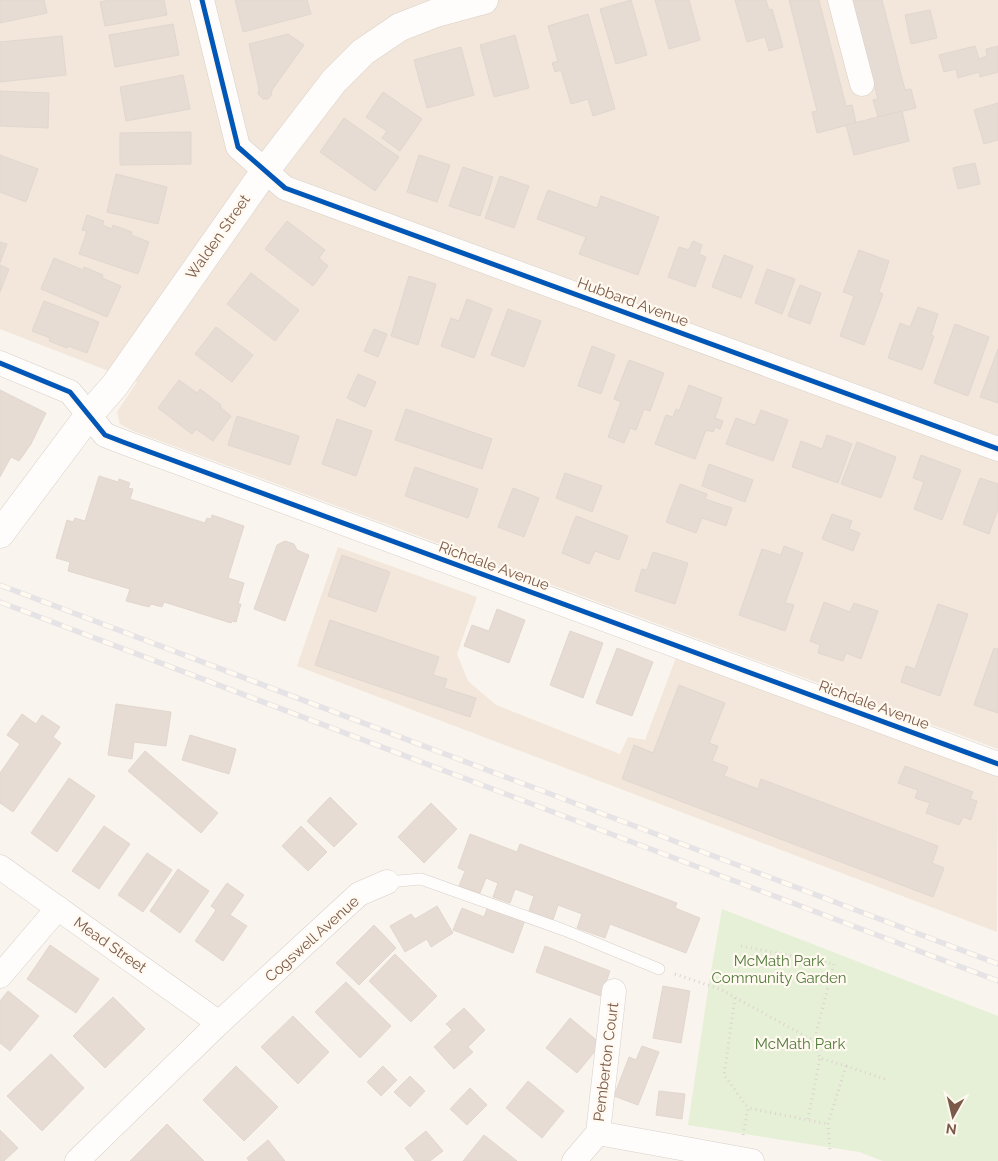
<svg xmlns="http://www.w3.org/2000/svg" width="998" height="1161" font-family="Raleway,sans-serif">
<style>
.residential{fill:#f2e7da}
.green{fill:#e6f0d7}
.building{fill:#e6dcd4;stroke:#e2d7cf}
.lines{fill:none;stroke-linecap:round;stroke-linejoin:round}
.lane-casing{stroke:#d8d0ca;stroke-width:12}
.street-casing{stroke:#d8d0ca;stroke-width:25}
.secondary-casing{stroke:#d9d0c9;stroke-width:29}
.path{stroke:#dcd3ce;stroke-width:3;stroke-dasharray:1 4;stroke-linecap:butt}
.lane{stroke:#fefdfc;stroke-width:11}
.street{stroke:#fefdfc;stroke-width:24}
.secondary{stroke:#fefdfc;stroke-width:28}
.rail-casing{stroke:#e6e3e6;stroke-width:5.5}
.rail{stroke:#fff9f0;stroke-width:4;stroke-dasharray:11;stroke-linecap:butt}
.cycleway-casing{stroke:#fff9f0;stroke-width:8}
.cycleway{stroke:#0057b8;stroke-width:5}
.labels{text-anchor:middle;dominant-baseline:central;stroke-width:4.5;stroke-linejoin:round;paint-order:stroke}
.street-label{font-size:15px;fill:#7b5a49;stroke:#fff9f0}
.park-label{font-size:15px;fill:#527b3d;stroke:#fff9f0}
</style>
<rect width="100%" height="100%" fill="#f9f4ed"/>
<g class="residential">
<polygon points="0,0 998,0 998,749 133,431 120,424 117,412 137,382 0,329"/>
<polygon points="338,547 477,597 457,654 468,681 496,705 620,754 628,737 645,740 677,655 998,773 997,932 297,666"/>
</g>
<polygon class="green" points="722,909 998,1016 998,1161 883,1161 859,1152 688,1125 709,983"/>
<g class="building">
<polygon points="0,0 44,0 47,13 0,23"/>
<polygon points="110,0 164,0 167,15 105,26 100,2"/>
<polygon points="235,0 307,0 311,14 243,32"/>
<polygon points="631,0 647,55 616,64 600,9"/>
<polygon points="655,0 689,0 700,40 669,49"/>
<polygon points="735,0 766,0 769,10 772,9 783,47 769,51 765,37 747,42"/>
<polygon points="789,0 819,0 846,106 852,105 856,123 817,133 812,112 817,111"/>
<polygon points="852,0 882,0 905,90 911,89 916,108 878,117 873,100 878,99"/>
<polygon points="930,10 937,38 911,44 905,15"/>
<polygon points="588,14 615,109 593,116 588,99 571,104 561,70 555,72 552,63 558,61 548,26"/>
<polygon points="173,24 179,55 115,67 109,35"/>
<polygon points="288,34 304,45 272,90 271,96 268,99 263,99 258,94 259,89 249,44"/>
<polygon points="515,35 529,88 494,97 480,45"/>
<polygon points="62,36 66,75 0,82 0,42"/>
<polygon points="975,46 979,59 987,56 986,49 998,46 998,72 980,77 979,72 958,78 956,69 944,72 939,55"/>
<polygon points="461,47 474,95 427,108 414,60"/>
<polygon points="183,75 190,109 126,121 120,87"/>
<polygon points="0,91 49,93 48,128 0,126"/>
<polygon points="383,92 422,119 400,151 382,138 387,131 366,117"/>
<polygon points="998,103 998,140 984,144 974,110"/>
<polygon points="902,111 909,141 854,155 846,125"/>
<polygon points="344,118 399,157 375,191 320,152"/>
<polygon points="191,132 191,164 120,165 120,133"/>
<polygon points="0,155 38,169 26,202 0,192"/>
<polygon points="419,155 450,165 437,202 407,192"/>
<polygon points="975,163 980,184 958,189 953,168"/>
<polygon points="463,167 493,177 480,216 449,206"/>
<polygon points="116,174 167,187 158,224 107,212"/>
<polygon points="500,176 529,186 514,228 485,218"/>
<polygon points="548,190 597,208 601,196 659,217 638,275 579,254 586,237 537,219"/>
<polygon points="87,215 104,221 102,225 112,229 113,225 132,232 131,235 149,242 138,274 79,254 87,231 82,230"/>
<polygon points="287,221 325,250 319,258 328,266 313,286 265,249"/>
<polygon points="693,241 702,245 699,254 706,257 695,287 668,277 679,247 689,250"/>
<polygon points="0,242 7,244 0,263"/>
<polygon points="859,250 889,261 879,292 883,294 864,345 840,336 854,296 843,292"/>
<polygon points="724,255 753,266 741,298 712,287"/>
<polygon points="54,258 83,270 84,267 103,275 102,278 121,286 107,317 41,289"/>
<polygon points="0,265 9,269 0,292"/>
<polygon points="767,269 795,279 782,314 755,303"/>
<polygon points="251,273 299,310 275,341 227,304"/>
<polygon points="409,276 436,284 418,345 391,336"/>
<polygon points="800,285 821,293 810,324 788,316"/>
<polygon points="467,299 492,309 474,358 441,346 451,318 459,321"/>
<polygon points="44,301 99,322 87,353 68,346 67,348 49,341 50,338 32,331"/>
<polygon points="918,307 938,314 931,335 934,336 922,370 888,358 900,323 910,327"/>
<polygon points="508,309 541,321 524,367 491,355"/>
<polygon points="955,324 989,337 968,396 934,383"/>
<polygon points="216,327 253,355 232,382 195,354"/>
<polygon points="374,329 387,334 378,357 364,351"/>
<polygon points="592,346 615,355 601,394 578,386"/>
<polygon points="998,349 998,403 980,397"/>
<polygon points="629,360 664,373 650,411 644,409 636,430 630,428 624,443 608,437 621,402 614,399"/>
<polygon points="358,374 376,382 365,407 347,398"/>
<polygon points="179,380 197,393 200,389 221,405 220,407 231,416 213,441 196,429 192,434 158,408"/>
<polygon points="689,385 722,398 715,418 723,421 720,429 715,427 713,432 706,430 695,459 655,444 666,415 673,417 676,409 679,411"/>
<polygon points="0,390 46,413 31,444 19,461 11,457 0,477"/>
<polygon points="406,409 492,439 482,469 395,440"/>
<polygon points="761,410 788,420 773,461 726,444 736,418 755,425"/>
<polygon points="237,416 299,436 290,465 228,445"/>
<polygon points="337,419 372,431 356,476 322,464"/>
<polygon points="827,435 852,444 838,483 792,467 801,441 822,449"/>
<polygon points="857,442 896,457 881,498 841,484"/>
<polygon points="921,455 961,470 942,520 914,509 924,482 913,478"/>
<polygon points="709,464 753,480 745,502 702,486"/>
<polygon points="415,467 478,489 468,518 405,496"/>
<polygon points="565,473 602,486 592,512 556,498"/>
<polygon points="99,476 118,482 119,479 130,483 128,488 133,489 130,499 205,523 207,518 211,519 212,515 244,526 228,578 244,583 238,604 241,604 236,622 232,621 231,623 164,602 162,607 151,604 149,607 126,601 130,589 68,571 70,562 56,558 67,520 73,522 75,518 85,521"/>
<polygon points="980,478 998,484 998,509 989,534 963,524"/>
<polygon points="680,484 707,494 705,499 732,508 726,526 702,518 696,533 666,522"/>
<polygon points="513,488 539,498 524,537 498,527"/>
<polygon points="832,514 852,521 849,529 860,533 853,551 822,539"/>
<polygon points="576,516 628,536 619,560 595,551 589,564 562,553"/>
<polygon points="285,541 294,544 297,550 309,555 285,621 254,609 277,545"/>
<polygon points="784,546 803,553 785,603 794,605 785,631 739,615 762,549 781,555"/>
<polygon points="653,552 688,563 675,604 635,591 642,569 647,570"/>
<polygon points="342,555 390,572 376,612 328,596"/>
<polygon points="824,602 850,612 854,603 878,611 861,659 846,653 843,661 818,653 820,645 810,641"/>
<polygon points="938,604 968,614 940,696 901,682 906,666 915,669"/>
<polygon points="497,609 525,620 509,663 464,646 472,625 489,631"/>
<polygon points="330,620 439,657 433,675 447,679 444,688 476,698 470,717 315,665"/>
<polygon points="570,631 603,643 583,698 550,685"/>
<polygon points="617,648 653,662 632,716 596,703"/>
<polygon points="994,648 998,649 998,713 974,705"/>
<polygon points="679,685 725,703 709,743 718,746 712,761 728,767 724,776 758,789 761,779 938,846 932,863 944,868 933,897 622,779 634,745 653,753"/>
<polygon points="116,704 171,712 166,746 134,742 132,759 108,755"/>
<polygon points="22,714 36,724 42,715 60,727 53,737 61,743 13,812 0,803 0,773 20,744 7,735"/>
<polygon points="190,735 236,749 229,774 182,760"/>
<polygon points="145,751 218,813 201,833 128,771"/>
<polygon points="905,766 973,792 970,799 977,801 971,820 963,817 959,825 926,813 930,803 915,798 918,790 898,783"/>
<polygon points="69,778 95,796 57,852 31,833"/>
<polygon points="330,797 357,824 334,847 307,821"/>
<polygon points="431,803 457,829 424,863 398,837"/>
<polygon points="104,826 130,844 99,889 72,871"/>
<polygon points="301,826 327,852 308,871 282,846"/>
<polygon points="470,834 517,852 520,844 677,903 675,908 700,918 686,953 610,924 605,938 577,928 582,914 558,905 553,920 529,911 534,896 515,889 510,903 493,897 498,883 486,878 480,893 459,886 465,871 458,868"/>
<polygon points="147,853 172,870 143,912 118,895"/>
<polygon points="178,869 209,891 180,933 150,911"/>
<polygon points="227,883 244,895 230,915 247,926 223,961 195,941 216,910 211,906"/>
<polygon points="437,906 453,933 431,947 427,939 405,952 390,926 411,914 415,919"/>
<polygon points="488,906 525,920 513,953 453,930 462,908 484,917"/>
<polygon points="374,925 396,948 359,985 336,963"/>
<polygon points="50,945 99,979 76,1013 27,979"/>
<polygon points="545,946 610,971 601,996 536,972"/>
<polygon points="395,954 437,996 411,1022 369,981"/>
<polygon points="346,982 391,1026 360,1058 315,1012"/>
<polygon points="663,986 690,991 681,1043 653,1038"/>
<polygon points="8,991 39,1016 10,1051 0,1043 0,1001"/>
<polygon points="113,997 145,1029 105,1068 73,1036"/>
<polygon points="464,1008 485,1030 468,1047 473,1052 454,1069 434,1047 452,1030 446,1024"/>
<polygon points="293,1016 329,1052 298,1084 261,1047"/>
<polygon points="570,1018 601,1044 577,1073 546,1048"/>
<polygon points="642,1046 659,1052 638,1105 614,1096 629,1057 636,1060"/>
<polygon points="51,1054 84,1088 42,1131 7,1096"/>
<polygon points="236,1066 278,1107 244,1141 203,1100"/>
<polygon points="383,1066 397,1080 381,1096 367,1082"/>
<polygon points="410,1076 425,1091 410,1107 394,1092"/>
<polygon points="528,1081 564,1111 542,1138 506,1108"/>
<polygon points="470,1088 487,1105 467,1125 450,1109"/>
<polygon points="659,1091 685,1094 682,1119 656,1115"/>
<polygon points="167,1124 204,1161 130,1161"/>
<polygon points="0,1130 18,1148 4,1161 0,1161"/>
<polygon points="426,1131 443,1151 430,1161 415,1161 405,1148"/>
<polygon points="484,1135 517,1161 463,1161"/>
<polygon points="268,1140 285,1161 249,1161 247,1158"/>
</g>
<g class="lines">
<g class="lane-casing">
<polyline id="lane" points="387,882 421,879 564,930 659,969"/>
</g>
<g class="street-casing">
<g id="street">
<polyline points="202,0 238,147 285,188 998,449"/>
<polyline points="840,0 862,84"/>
<polyline points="0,363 70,392 105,435 123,442 998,764"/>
<polyline points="0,867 219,1023"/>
<polyline points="0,976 58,908"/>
<polyline points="598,1133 614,991"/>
<polyline points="77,1161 219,1023 359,894 387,882"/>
<polyline points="574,1161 598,1133 752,1161"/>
</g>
</g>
<g class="secondary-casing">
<polyline id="secondary" points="0,534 89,415 115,385 265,171 334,81 363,52 400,27 436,13 484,0"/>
</g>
<g class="path">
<polyline points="741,946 834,964 814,1041"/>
<polyline points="675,974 720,989 814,1041 820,1058 846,1066 828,1124 830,1151"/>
<polyline points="735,998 724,1075 748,1108"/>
<polyline points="846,1066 885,1079"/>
<polyline points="808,1119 820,1058"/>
<polyline points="743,1135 748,1108 828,1124"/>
</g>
<use href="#lane" class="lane"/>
<use href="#street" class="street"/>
<use href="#secondary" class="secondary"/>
<g class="rail-casing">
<g id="rail">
<polyline points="0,585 998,964"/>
<polyline points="0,602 998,981"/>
</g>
</g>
<use href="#rail" class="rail"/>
<g class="cycleway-casing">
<g id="cycleway">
<polyline points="202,0 238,147 285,188 998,449"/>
<polyline points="0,363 70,392 105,435 123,442 998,764"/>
</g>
</g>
<use href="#cycleway" class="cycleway"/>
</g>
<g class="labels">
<g class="street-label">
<text transform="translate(218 237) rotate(-55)">Walden Street</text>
<text transform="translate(633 302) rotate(20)">Hubbard Avenue</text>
<text transform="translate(494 566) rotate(20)">Richdale Avenue</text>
<text transform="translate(874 705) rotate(20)">Richdale Avenue</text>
<text transform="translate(312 939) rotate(-42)">Cogswell Avenue</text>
<text transform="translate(110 945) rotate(35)">Mead Street</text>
<text transform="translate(606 1062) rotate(-83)">Pemberton Court</text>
</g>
<g class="park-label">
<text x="779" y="961">McMath Park<tspan x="779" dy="17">Community Garden</tspan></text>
<text x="800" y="1044">McMath Park</text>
</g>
</g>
<g transform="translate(953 1116) rotate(188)" stroke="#fff9f0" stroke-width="4" paint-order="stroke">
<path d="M0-4L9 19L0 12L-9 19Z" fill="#7b5a49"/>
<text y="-8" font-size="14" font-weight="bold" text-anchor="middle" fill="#7b5a49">N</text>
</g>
</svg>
